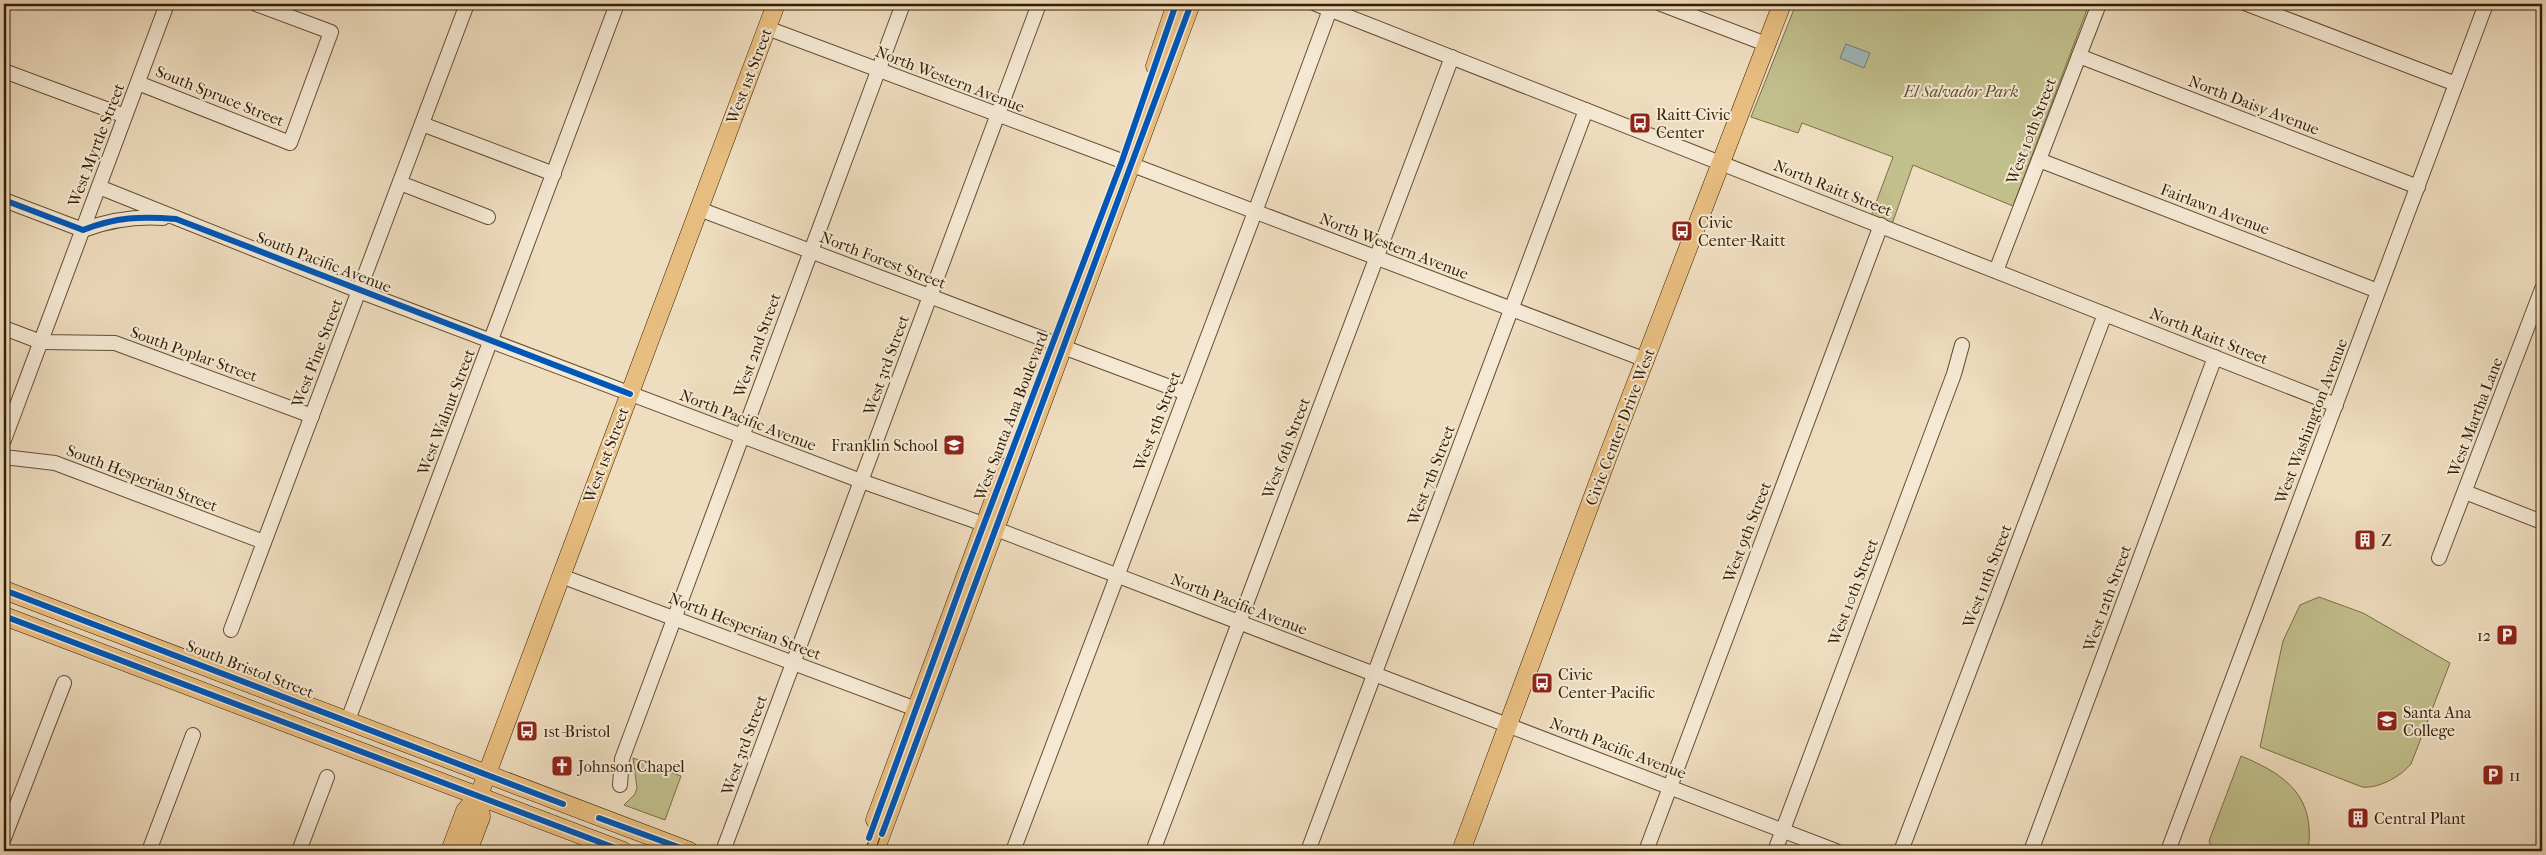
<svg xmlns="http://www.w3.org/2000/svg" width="2546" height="855" font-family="'IM FELL French Canon',serif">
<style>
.green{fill:#c1bf8c;stroke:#7b6e46}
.water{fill:#9dbabb;stroke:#737c71}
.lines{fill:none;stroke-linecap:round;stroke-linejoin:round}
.minor-casing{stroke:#644e30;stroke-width:16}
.major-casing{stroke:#351e01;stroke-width:19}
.minor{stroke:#f5e9d5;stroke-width:14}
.major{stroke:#e8be80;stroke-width:18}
.tram{stroke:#351e01;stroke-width:1}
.cycleway-casing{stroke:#f5e9d5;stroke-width:9}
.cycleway{stroke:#0057b8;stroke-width:6}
.labels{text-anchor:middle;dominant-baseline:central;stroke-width:4;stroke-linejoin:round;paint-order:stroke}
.street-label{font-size:16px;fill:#351e01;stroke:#f5e9d5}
.park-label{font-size:16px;font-style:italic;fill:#5f4e2b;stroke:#f5e9d5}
.poi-label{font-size:16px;fill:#351e01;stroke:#f5e9d5;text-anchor:start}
</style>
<rect width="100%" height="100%" fill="#efddbf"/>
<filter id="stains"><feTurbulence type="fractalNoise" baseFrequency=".004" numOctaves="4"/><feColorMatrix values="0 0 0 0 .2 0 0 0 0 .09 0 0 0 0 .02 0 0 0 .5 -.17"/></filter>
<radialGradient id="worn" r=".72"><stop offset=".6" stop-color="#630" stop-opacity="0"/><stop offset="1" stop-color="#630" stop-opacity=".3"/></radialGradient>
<g class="green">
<polygon points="1796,4 2089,4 2013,206 1913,165 1892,224 1871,216 1893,157 1802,123 1798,133 1751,117"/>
<path d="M2319,597l44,16 87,50 -39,101c-11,13 -33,25 -49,23l-102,-40 23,-106 17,-36z"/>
<path d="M2241,756c46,19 75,41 67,95h-95l-4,-10z"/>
<polygon points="633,758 681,776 665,820 624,805 635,794 637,788"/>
</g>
<polygon class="water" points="1846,44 1870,53 1864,68 1840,58"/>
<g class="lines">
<g class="minor-casing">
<g id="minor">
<polyline points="1316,4 2336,405"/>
<polyline points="1661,4 1766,44"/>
<polyline points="2247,4 2456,84"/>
<polyline points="767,28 1122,161"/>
<polyline points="2079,56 2418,187"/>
<polyline points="4,71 125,116"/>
<polyline points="138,83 290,143 331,32 256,4"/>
<polyline points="422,124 554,174"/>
<polyline points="2039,160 2378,291"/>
<polyline points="1130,164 1646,360"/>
<polyline points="400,183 488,217"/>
<polyline points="99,187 359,291 861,481 975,521 1836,851"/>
<path d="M4,200l79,30c27,-10 51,-14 80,-12"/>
<polyline points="699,209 1054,343"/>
<polyline points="1996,271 2099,4"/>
<polyline points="4,328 41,342 115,343 312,416"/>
<polyline points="1063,347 1186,393"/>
<polyline points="4,440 167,4"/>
<polyline points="4,457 55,463 264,542"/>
<polyline points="2465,492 2542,522"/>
<polyline points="2439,558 2542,289"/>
<polyline points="561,576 916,709"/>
<polyline points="231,630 467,4"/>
<polyline points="348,720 617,4"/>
<polyline points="620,785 622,759 903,4"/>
<polyline points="4,838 64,683"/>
<polyline points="149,851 193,735"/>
<polyline points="299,851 327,777"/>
<polyline points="723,851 1039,4"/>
<polyline points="1013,851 1255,212 1332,4"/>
<polyline points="1153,851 1452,57"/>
<polyline points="1308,851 1586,110"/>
<polyline points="1646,851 1881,225"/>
<polyline points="1775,851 1954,374 1962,345"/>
<polyline points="1901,851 2105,314"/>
<polyline points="2031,851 2215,357"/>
<polyline points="2168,851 2486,4"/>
</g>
</g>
<g class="major-casing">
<g id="major">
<polyline points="1155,66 1176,4"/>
<polyline points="4,590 689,851"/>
<polyline points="4,616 623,851"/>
<polyline points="875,820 1006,467"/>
<polyline points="450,851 465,811 479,795 776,4"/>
<polyline points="468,851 481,817 479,795"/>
<polyline points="875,851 1191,4"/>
<polyline points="1461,851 1608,456 1782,4"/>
</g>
</g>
<use href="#minor" class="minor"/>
<use href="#major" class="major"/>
<g class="tram">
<polyline points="1153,80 1178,4"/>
<polyline points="865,851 1022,433"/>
<polyline points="875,851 1189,4"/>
</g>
<g class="cycleway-casing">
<g id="cycleway">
<path d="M4,200l79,30c33,-13 58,-14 93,-11l454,175"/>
<polyline points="4,590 563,804"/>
<polyline points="4,616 623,851"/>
<polyline points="599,818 689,851"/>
<polyline points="882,834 1191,4"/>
<polyline points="869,838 965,574 1122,161 1176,4"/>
</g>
</g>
<use href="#cycleway" class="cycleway"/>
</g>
<defs>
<g id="bus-square" transform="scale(1.125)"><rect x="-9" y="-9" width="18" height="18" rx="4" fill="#8f2418" stroke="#f5e9d5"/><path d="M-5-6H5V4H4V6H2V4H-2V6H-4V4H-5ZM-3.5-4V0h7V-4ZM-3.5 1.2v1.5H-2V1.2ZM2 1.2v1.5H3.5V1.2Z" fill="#fff"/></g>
<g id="school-square" transform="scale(1.125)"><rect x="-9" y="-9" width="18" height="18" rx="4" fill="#8f2418" stroke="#f5e9d5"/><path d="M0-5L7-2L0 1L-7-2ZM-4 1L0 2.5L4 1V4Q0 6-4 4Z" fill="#fff"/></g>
<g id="building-square" transform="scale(1.125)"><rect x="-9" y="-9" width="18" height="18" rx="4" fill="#8f2418" stroke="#f5e9d5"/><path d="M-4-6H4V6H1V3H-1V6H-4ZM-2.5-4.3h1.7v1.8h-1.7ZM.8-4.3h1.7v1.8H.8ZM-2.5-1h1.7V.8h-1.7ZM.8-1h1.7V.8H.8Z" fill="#fff"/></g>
<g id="parking-square" transform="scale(1.125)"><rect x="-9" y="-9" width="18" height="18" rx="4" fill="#8f2418" stroke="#f5e9d5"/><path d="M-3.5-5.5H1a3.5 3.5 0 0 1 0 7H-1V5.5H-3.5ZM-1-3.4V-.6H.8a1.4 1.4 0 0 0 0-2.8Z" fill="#fff"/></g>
<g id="university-square" transform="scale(1.125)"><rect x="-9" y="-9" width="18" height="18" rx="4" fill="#8f2418" stroke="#f5e9d5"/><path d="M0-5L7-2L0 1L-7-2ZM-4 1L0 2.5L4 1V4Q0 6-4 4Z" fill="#fff"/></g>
<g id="church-square" transform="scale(1.125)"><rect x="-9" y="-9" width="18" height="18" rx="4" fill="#8f2418" stroke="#f5e9d5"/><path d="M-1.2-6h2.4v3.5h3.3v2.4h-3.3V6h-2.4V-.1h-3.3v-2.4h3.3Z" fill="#fff"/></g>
</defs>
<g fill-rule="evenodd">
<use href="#bus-square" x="1640" y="123"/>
<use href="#bus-square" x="1682" y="231"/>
<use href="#school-square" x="954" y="445"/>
<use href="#building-square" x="2365" y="540"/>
<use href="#parking-square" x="2507" y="635"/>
<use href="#bus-square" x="1542" y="683"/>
<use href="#university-square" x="2387" y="721"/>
<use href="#bus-square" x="527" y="731"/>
<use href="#church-square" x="562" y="766"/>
<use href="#parking-square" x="2493" y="775"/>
<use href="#building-square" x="2358" y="818"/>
</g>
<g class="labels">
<g class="street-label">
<text transform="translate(749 76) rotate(-69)">West 1st Street</text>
<text transform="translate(950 79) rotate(21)">North Western Avenue</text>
<text transform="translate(220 96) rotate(22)">South Spruce Street</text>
<text transform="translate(2254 105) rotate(21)">North Daisy Avenue</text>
<text transform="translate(2031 131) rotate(-69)">West 10th Street</text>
<text transform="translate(96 145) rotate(-69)">West Myrtle Street</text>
<text transform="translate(1833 188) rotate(22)">North Raitt Street</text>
<text transform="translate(2215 209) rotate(21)">Fairlawn Avenue</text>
<text transform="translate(1394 246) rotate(21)">North Western Avenue</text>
<text transform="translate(883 260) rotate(21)">North Forest Street</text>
<text transform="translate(324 262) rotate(21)">South Pacific Avenue</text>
<text transform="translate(2209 336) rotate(22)">North Raitt Street</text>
<text transform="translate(757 345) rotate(-70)">West 2nd Street</text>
<text transform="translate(317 353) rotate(-69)">West Pine Street</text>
<text transform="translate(194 354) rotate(20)">South Poplar Street</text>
<text transform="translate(886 365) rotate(-70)">West 3rd Street</text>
<text transform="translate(446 412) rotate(-69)">West Walnut Street</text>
<text transform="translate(1011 416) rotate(-69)">West Santa Ana Boulevard</text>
<text transform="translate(2475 417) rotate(-69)">West Martha Lane</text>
<text transform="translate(748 420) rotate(21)">North Pacific Avenue</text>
<text transform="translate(1157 421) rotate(-69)">West 5th Street</text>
<text transform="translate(2311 421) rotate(-69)">West Washington Avenue</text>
<text transform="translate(1620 427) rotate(-69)">Civic Center Drive West</text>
<text transform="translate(1286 448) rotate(-69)">West 6th Street</text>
<text transform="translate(606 455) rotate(-69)">West 1st Street</text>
<text transform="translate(1431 475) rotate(-69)">West 7th Street</text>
<text transform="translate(142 478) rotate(21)">South Hesperian Street</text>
<text transform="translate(1747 532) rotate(-69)">West 9th Street</text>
<text transform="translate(1987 576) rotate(-69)">West 11th Street</text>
<text transform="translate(1853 592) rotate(-69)">West 10th Street</text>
<text transform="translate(2107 598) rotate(-70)">West 12th Street</text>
<text transform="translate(1239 604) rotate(21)">North Pacific Avenue</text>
<text transform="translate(745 626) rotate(21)">North Hesperian Street</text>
<text transform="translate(250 669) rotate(21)">South Bristol Street</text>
<text transform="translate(744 745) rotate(-70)">West 3rd Street</text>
<text transform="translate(1618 748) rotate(21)">North Pacific Avenue</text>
</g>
<g class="park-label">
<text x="1961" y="91">El Salvador Park</text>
</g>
<g class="poi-label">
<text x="1656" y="114">Raitt-Civic<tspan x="1656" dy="18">Center</tspan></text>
<text x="1698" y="222">Civic<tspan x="1698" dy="18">Center-Raitt</tspan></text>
<text x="938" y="445" text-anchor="end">Franklin School</text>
<text x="2381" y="540">Z</text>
<text x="2491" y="635" text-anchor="end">12</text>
<text x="1558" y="674">Civic<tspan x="1558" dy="18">Center-Pacific</tspan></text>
<text x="2403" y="712">Santa Ana<tspan x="2403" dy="18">College</tspan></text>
<text x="543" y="731">1st-Bristol</text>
<text x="578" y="766">Johnson Chapel</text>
<text x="2509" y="775">11</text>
<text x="2374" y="818">Central Plant</text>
</g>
</g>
<rect width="2546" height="855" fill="none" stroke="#efddbf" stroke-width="20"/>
<rect x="5" y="5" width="2536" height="845" fill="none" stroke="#351e01" stroke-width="2.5"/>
<rect x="10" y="10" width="2526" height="835" fill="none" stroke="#351e01"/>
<rect width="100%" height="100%" filter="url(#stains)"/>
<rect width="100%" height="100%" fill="url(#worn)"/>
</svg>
